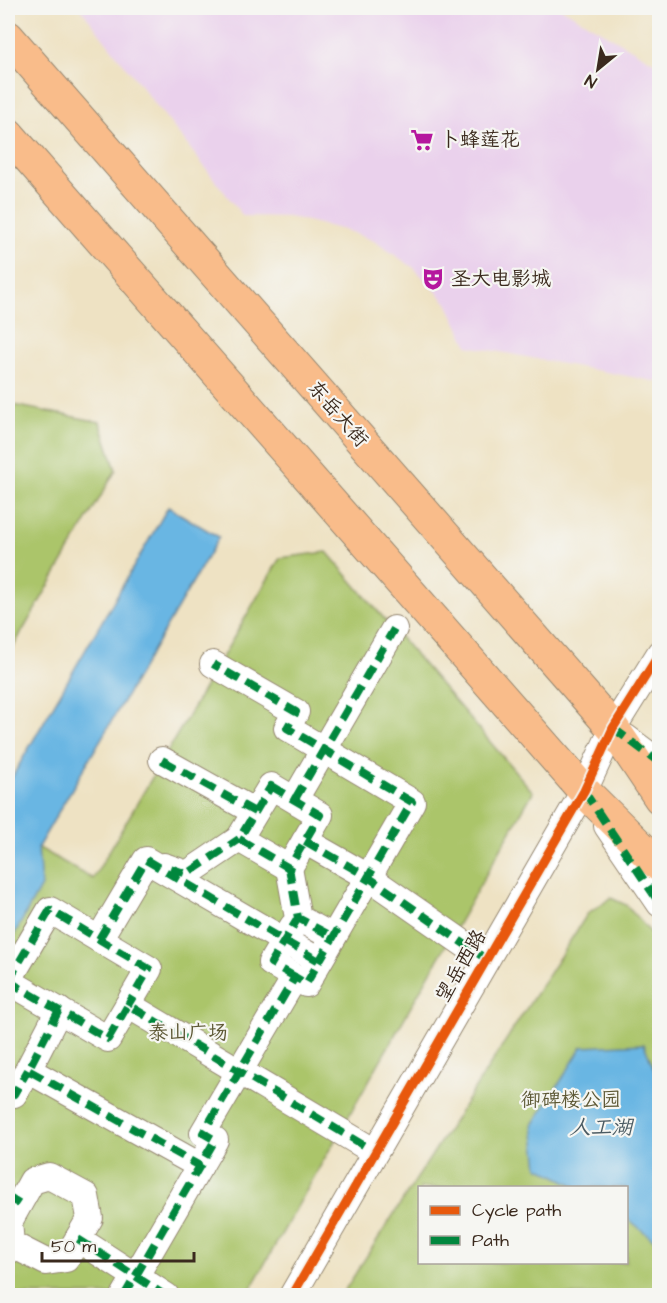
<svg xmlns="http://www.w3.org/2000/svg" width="667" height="1303" font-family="'Architects Daughter','LXGW WenKai TC',sans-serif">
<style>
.built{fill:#ead1ec}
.green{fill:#abc56b;stroke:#737844;stroke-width:1.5;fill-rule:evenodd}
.water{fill:#69b6e3;stroke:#527080;stroke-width:1.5}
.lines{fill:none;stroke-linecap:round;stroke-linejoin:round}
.minor-casing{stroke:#948670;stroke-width:28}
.major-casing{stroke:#948670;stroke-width:34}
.minor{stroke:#fff;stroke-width:26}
.major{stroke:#f9bc8a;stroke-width:32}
.quiet{stroke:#00873e;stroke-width:8;stroke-dasharray:15 8;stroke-linecap:butt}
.cycleway-casing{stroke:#f6f6f2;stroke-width:13}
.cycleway{stroke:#e8590c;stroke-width:9}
.labels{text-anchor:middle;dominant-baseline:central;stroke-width:4.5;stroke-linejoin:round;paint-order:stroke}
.poi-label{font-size:20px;fill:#3b2a1e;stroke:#f6f6f2;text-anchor:start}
.street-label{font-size:20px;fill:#3b2a1e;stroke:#f6f6f2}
.park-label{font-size:20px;fill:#5d5835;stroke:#f6f6f2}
.water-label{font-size:21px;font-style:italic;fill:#4b5b63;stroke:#f6f6f2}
</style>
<rect width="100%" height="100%" fill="#f6f6f2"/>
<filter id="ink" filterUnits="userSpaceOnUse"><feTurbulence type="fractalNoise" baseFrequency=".0167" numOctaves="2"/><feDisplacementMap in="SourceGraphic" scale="12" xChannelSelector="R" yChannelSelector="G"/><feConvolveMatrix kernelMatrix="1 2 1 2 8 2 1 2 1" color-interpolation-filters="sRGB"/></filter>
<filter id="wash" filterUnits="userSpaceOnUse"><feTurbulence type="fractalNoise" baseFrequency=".008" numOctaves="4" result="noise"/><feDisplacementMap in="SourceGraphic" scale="24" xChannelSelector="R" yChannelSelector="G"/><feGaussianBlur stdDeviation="1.35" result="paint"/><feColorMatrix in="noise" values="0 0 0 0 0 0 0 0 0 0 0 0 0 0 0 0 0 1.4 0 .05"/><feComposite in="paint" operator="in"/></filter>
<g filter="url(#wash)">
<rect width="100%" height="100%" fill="#eee2c3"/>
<polygon class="built" points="80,8 561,8 659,65 659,382 468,346 447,303 414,268 374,241 348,231 291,217 243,216"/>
<g class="green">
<polygon points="8,404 100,422 116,470 8,656"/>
<polygon points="327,552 533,792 247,1295 8,1295 8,830 93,879 280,558"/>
<path d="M611,898l15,7 33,37v353l-318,1 247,-383zM420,1188h206v74h-206z"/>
</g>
<g class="water">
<polygon points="168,507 219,537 38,847 41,886 8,946 8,784"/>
<polygon points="644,1044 659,1082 659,1244 627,1218 626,1188 577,1187 538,1167 533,1125 582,1047"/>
</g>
</g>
<g filter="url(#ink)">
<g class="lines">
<g class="minor-casing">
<g id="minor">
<polyline points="625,737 660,763"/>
<polyline points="162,760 255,812"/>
<polygon points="271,786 320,815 289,868 239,839"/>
<polyline points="295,799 394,629"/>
<polyline points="607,826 660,904"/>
<polyline points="305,841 368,877 486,959"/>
<polyline points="164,866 187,874 239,839"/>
<polyline points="289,868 298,918 333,937"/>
<polyline points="293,926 271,963 295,977"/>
<polyline points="99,939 146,860 319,961"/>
<polyline points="8,981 108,1039 128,1005 375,1152"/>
<polyline points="8,981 50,910 149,969 128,1005"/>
<polyline points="59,1010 28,1070 200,1166"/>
<polyline points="8,1091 14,1094 28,1070"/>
<polygon points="49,1176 86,1196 90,1218 66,1259 46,1262 11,1244 9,1222 32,1181"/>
<polyline points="78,1239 166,1296"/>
<polyline points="124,1296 215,1140 203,1133 295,977 306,984 412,802 287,728 296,712 213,664"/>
<polyline points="292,1296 584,791 613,728 660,653"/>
</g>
</g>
<g class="major-casing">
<g id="major">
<polyline points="8,37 613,728 660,798"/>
<polyline points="8,134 584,791 660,866"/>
</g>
</g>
<use href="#minor" class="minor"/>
<use href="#major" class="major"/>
<g class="quiet">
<polyline points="613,728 660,763"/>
<polyline points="162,760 255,812"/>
<polygon points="271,786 320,815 289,868 239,839"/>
<polyline points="584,791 660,904"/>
<polyline points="295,799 394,629"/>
<polyline points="305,841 368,877 486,959"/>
<polyline points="170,868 187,874 239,839"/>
<polyline points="289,868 298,918 333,937"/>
<polyline points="99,939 146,860 319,961"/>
<polyline points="295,977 271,963 298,918"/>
<polyline points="8,981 108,1039 128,1005 375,1152"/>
<polyline points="8,981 50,910 149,969 128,1005"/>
<polyline points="59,1010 28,1070 200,1166"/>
<polyline points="8,1091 14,1094 28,1070"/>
<polyline points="8,1197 19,1204"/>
<polyline points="78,1239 166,1296"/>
<polyline points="124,1296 215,1140 203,1133 295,977 306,984 412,802 287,728 296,712 213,664"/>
</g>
<g class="cycleway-casing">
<polyline id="cycleway" points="292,1296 584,791 613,728 660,653"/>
</g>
<use href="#cycleway" class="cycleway"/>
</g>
</g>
<defs>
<g id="supermarket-bare" transform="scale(1.8)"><path d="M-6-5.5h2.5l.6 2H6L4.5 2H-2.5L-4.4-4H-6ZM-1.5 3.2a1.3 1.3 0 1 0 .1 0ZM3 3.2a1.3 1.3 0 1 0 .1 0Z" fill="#b5179e" stroke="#f6f6f2" stroke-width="2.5" paint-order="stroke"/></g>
<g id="theatre-bare" transform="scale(1.8)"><path d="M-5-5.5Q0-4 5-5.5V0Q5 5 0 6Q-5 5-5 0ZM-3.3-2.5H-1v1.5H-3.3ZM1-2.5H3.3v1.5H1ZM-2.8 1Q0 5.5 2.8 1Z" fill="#b5179e" stroke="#f6f6f2" stroke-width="2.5" paint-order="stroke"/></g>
</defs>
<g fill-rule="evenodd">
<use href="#supermarket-bare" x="422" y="140"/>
<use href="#theatre-bare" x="433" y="279"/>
</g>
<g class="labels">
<g class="poi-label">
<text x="440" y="140">卜蜂莲花</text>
<text x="451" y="279">圣大电影城</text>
</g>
<g class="street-label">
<text transform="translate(338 414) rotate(49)">东岳大街</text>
<text transform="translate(461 966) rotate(-60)">望岳西路</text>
</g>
<g class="park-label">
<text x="188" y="1033">泰山广场</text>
<text x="571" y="1100">御碑楼公园</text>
</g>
<g class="water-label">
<text x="601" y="1127">人工湖</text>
</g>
</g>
<rect width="667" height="1303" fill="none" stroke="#f6f6f2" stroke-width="30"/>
<rect x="418" y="1186" width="210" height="78" fill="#f6f6f2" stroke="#aba49d" stroke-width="1.5"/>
<rect x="430" y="1206" width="30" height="9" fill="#e8590c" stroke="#aba49d" stroke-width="1.5"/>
<text x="472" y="1216" font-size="18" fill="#3b2a1e">Cycle path</text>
<rect x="430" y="1236" width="30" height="9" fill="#00873e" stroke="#aba49d" stroke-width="1.5"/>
<text x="472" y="1246" font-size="18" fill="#3b2a1e">Path</text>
<g transform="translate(598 69) rotate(210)" stroke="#f6f6f2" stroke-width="4.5" paint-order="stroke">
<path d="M0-4.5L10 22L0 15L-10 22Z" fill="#3b2a1e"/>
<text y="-9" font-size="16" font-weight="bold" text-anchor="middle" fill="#3b2a1e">N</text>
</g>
<path d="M42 1252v9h152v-9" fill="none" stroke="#3b2a1e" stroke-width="3"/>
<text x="51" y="1252" font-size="18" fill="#3b2a1e" stroke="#f6f6f2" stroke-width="4.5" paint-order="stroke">50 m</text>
</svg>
